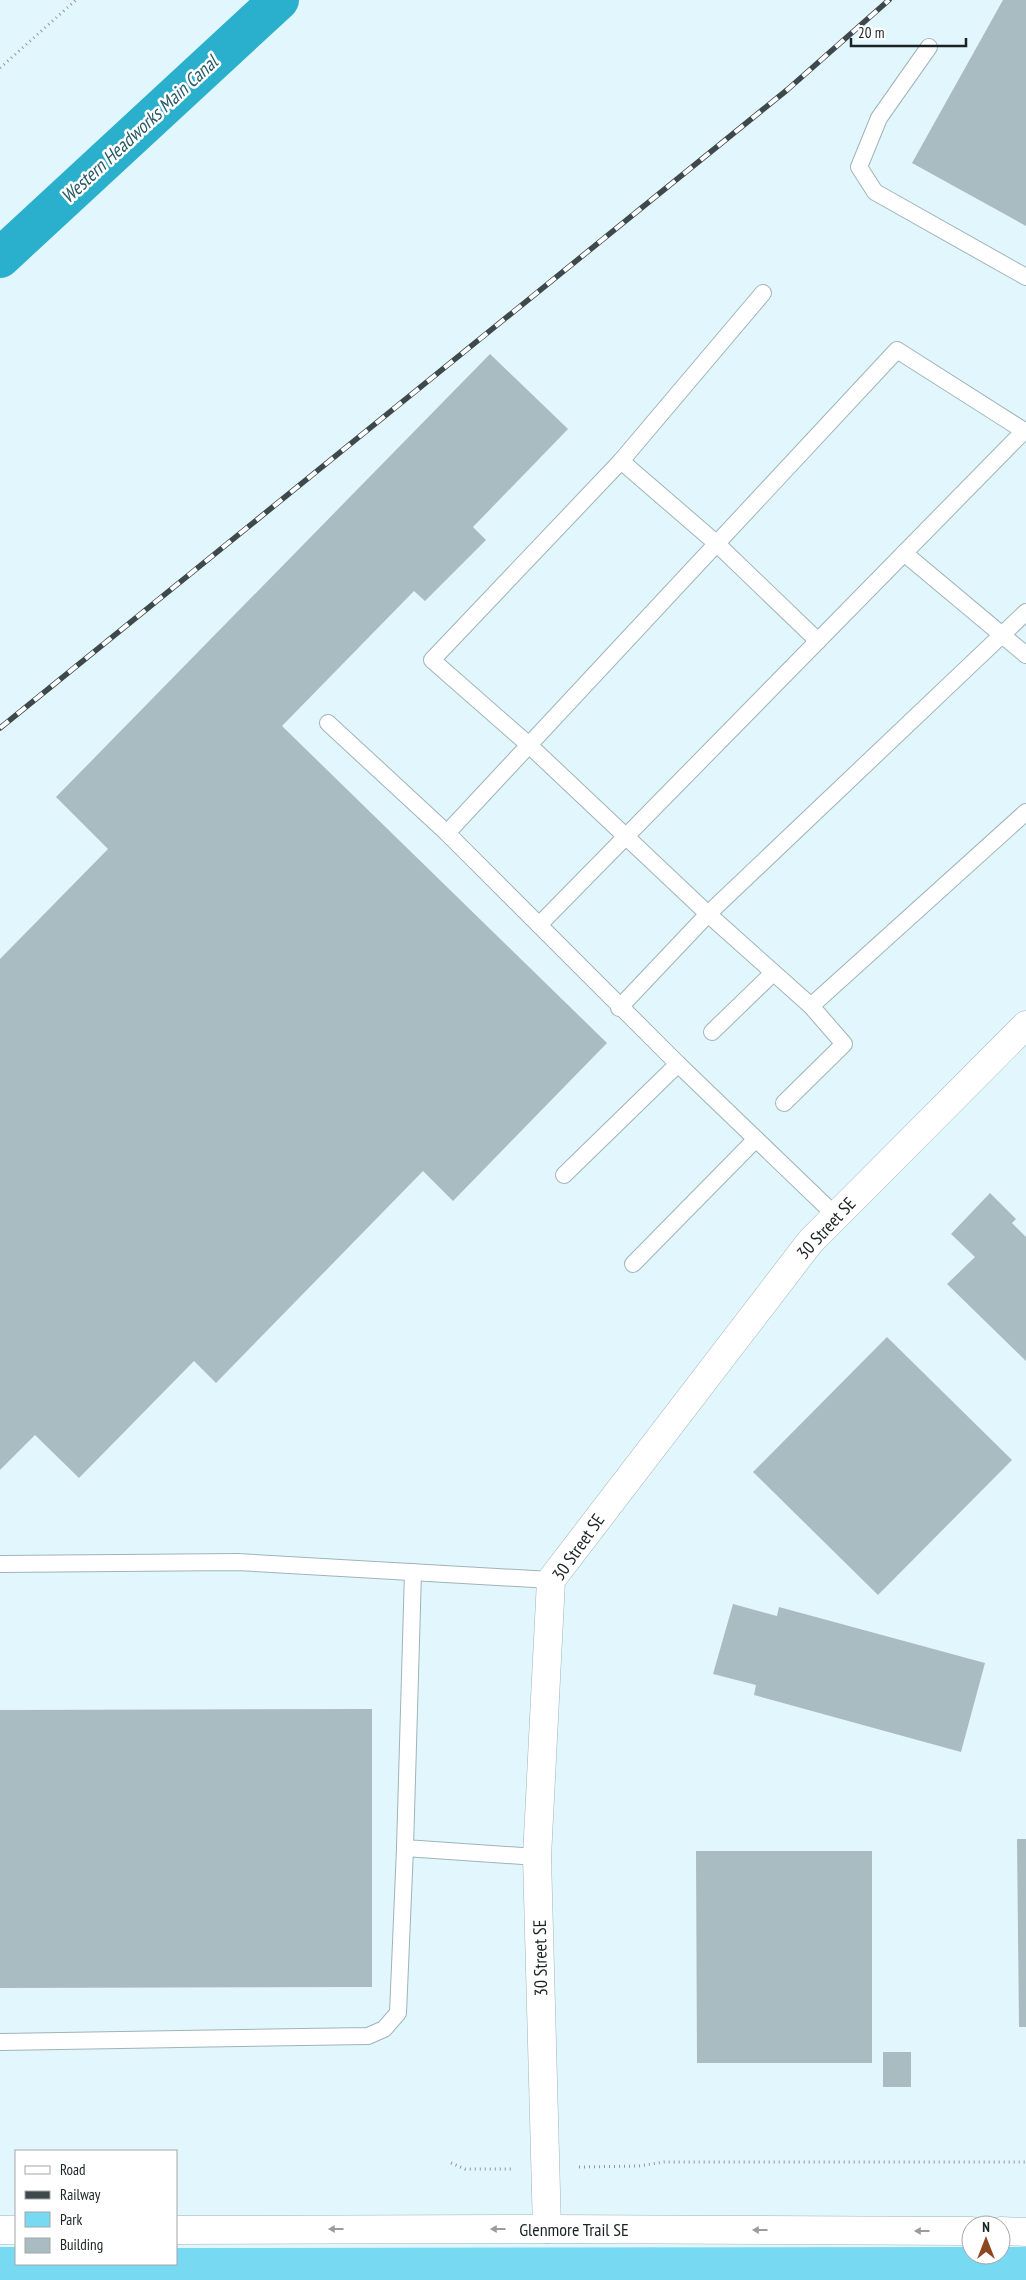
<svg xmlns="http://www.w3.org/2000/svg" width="1026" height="2280" font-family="'PT Sans Narrow',sans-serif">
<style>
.green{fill:#77d9f2}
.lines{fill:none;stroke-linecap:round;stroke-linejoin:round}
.canal{stroke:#2aafcc;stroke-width:40}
.building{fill:#a8bcc2}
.service-casing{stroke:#9fb3b9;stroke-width:18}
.minor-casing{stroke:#9fb3b9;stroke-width:29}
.tertiary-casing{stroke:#9fb3b9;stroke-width:29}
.path{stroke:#8a9a9e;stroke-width:3;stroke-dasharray:1 4;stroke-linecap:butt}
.service{stroke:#fff;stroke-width:16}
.minor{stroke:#fff;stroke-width:28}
.tertiary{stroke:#fff;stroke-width:28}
.rail-casing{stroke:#3f494c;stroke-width:5.5}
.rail{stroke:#fff;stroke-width:4;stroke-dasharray:11;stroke-linecap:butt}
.oneway{fill:#989c9c}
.labels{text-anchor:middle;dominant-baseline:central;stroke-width:5;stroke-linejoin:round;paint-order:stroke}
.street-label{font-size:18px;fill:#1a2224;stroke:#fff}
.water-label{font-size:19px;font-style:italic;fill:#275a67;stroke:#fff}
</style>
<rect width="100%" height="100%" fill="#e2f7fd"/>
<polygon class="green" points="0,2247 16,2247 16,2264 176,2264 176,2248 971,2247 971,2255 1001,2255 1001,2247 1026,2247 1026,2280 0,2280"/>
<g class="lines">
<polyline class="canal" points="0,258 279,0"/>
</g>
<g class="building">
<polygon points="1003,0 1026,0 1026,226 912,163"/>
<polygon points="490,354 568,429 473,527 486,540 425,601 414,591 282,726 607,1043 453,1201 423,1171 216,1383 194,1361 79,1478 35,1435 0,1470 0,959 108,849 56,797"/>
<polygon points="990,1193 1016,1219 1012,1223 1026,1237 1026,1361 947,1284 975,1257 951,1234"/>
<polygon points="887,1337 1012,1460 878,1595 753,1472"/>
<polygon points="733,1604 777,1616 779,1607 985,1663 961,1752 754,1695 756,1685 713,1674"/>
<polygon points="372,1709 372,1987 0,1988 0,1710"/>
<polygon points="1017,1839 1026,1839 1026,2027 1019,2027"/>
<polygon points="696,1851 872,1851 872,2063 697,2063"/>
<rect x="883" y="2052" width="28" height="35"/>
</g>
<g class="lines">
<g class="service-casing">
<g id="service">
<polyline points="929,47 879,118 859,167 875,192 1026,277"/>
<polyline points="763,293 621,461 716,543 818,641"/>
<polyline points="621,461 432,660 529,745 708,914 1026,612"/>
<polyline points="904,553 1026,655"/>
<polyline points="328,723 447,833"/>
<polyline points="539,925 1024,431"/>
<polyline points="619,1008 708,914 811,1006 1026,812"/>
<polyline points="712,1032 773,973"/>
<polyline points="678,1064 447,833 897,350 1026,432"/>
<polyline points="784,1103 844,1044 811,1006"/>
<polyline points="564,1175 678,1064 836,1216"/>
<polyline points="633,1264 756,1139"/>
<polyline points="0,1564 237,1562 551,1580"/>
<polyline points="413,1572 405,1848 537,1857"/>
<polyline points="0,2042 368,2036 384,2029 398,2013 405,1848"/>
</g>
</g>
<g class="minor-casing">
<polyline id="minor" points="547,2229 537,1857 551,1580 810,1242 1026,1025"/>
</g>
<g class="tertiary-casing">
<g id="tertiary">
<polyline points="0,2230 16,2230"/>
<polyline points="176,2230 547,2229 971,2231"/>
<polyline points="1001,2231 1026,2232"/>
</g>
</g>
<g class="path">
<polyline points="0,68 76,0"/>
<polyline points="451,2163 465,2169 511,2169"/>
<polyline points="579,2167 639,2166 664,2162 1026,2162"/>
</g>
<use href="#service" class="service"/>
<use href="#minor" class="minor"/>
<use href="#tertiary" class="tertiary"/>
<g class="rail-casing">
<polyline id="rail" points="0,728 787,90 889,0"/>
</g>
<use href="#rail" class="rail"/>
</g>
<defs><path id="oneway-solid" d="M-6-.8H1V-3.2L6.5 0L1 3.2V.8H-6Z" transform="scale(1.25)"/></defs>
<g class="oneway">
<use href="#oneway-solid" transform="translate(336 2229) rotate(180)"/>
<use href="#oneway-solid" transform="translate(498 2229) rotate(180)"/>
<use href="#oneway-solid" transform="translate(760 2230) rotate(-180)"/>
<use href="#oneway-solid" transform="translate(922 2231) rotate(-180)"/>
</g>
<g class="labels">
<g class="street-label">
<text transform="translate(826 1228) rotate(-47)">30 Street SE</text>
<text transform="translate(578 1547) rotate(-55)">30 Street SE</text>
<text transform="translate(540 1958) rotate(-91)">30 Street SE</text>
<text x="574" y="2229">Glenmore Trail SE</text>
</g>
<g class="water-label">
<text transform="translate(139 129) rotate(-43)">Western Headworks Main Canal</text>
</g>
</g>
<rect x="15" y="2150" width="162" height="115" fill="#ffffff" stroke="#a3a7a7"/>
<rect x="25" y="2166" width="25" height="8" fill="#ffffff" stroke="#a3a7a7"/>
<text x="60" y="2175" font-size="15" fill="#1a2224">Road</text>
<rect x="25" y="2191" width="25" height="8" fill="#3f494c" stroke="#a3a7a7"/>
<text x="60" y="2200" font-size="15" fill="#1a2224">Railway</text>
<rect x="25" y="2212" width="25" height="15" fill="#77d9f2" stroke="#a3a7a7"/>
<text x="60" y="2225" font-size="15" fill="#1a2224">Park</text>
<rect x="25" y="2238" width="25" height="15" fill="#a8bcc2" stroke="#a3a7a7"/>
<text x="60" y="2250" font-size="15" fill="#1a2224">Building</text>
<g transform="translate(986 2240)"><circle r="24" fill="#ffffff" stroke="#a3a7a7"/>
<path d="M0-4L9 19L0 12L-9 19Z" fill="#8e481f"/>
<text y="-8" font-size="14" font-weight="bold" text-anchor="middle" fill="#1a2224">N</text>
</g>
<path d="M851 38v8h115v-8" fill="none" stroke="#1a2224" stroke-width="2.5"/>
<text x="858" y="38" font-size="15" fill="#1a2224" stroke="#ffffff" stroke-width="4" paint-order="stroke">20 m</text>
</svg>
